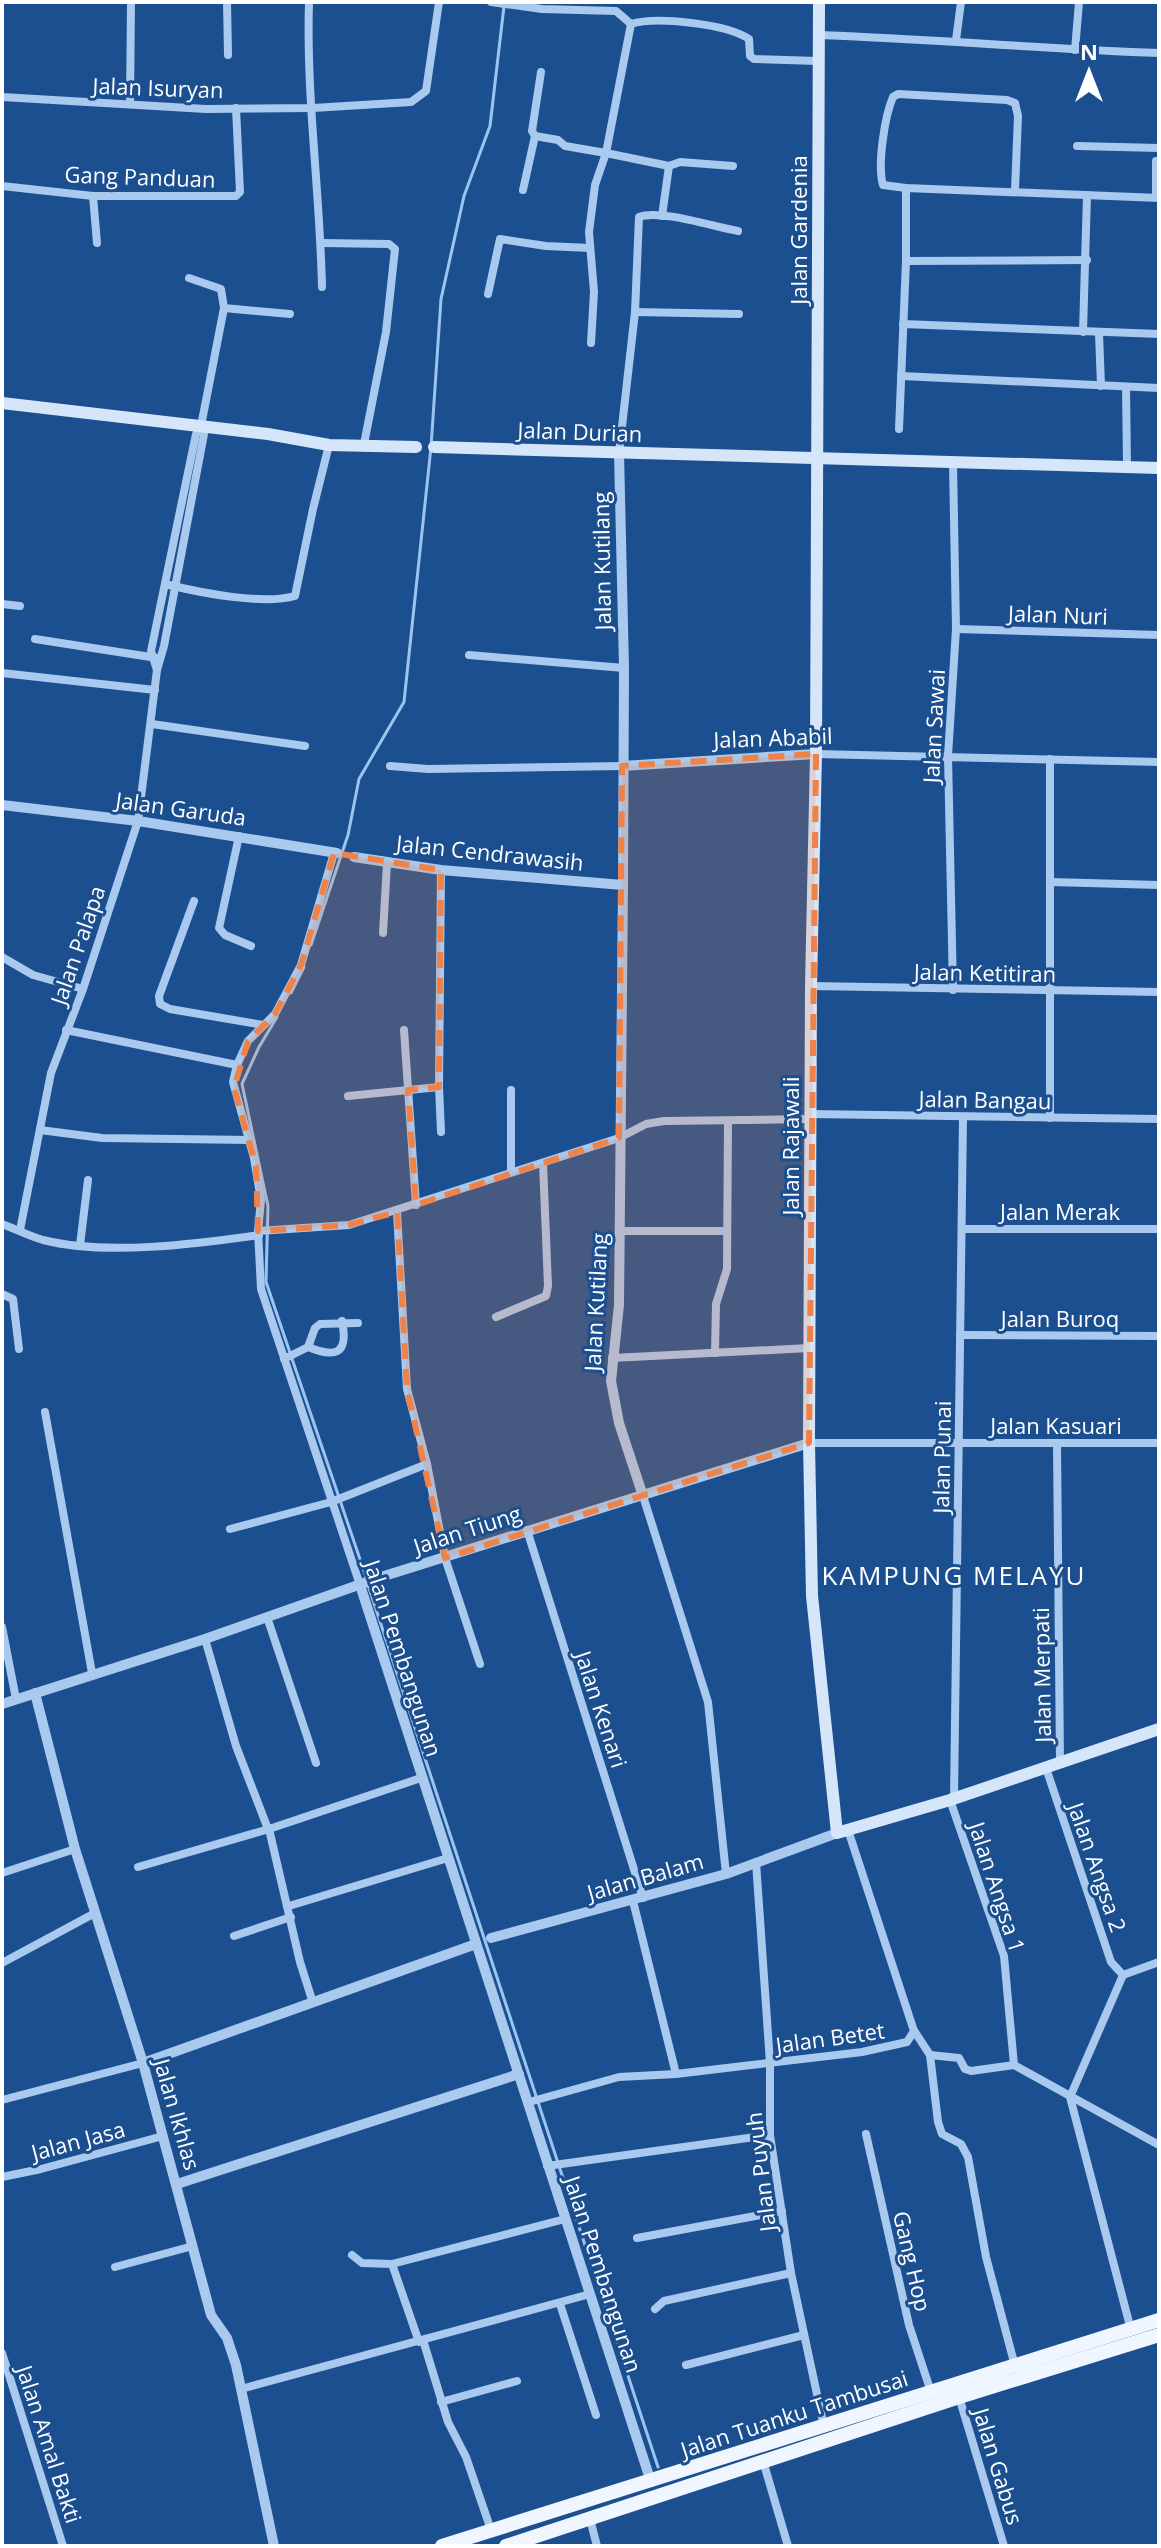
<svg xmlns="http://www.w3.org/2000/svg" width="1161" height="2548" font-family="'Open Sans',sans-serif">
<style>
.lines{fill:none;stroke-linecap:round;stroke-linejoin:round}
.stream{stroke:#9cc4f0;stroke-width:3}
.minor{stroke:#a9c9ee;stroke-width:8}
.tertiary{stroke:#a9c9ee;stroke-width:10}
.secondary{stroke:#d6e6fa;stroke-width:12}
.primary{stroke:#f0f6ff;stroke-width:14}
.marked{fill:#ee8249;fill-opacity:0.2;stroke:#ee8249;stroke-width:6;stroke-dasharray:16 10;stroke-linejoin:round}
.labels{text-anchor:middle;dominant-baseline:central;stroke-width:6;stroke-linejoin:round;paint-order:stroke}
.street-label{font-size:22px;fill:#fff;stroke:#1b4f8f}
.quarter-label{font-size:26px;letter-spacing:2px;fill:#fff;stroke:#1b4f8f}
</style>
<rect width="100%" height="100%" fill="#1b4f8f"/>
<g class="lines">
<g class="stream">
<polyline points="311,945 348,835 359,779 404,702 431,447 441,299 464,196 490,126 504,6"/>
<polyline points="291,993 304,967"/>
<polyline points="277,1017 259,1047 242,1084 268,1206 266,1282 366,1577"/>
<polyline points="368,1585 658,2467"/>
</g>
<g class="minor">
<polyline points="227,2 228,55"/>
<path d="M309,2c-3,95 11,190 13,285"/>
<polyline points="491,2 542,9 616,11 631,24"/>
<polyline points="631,24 606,153 669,166 662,216"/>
<path d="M631,24c25,-8 96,0 118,15l1,17 4,3 64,2"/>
<path d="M818,35c114,4 227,14 341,18"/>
<polyline points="956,40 961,2"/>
<polyline points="1075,50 1079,2"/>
<polyline points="541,72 532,131 535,136 558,140 565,146 606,153 595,185 589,232 594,292 591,343"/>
<polyline points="2,97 206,109 313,108 411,102 426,91 439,2"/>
<polyline points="130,104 131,2"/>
<polyline points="1077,146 1159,148"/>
<polyline points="669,166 680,162 733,166"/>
<polyline points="2,186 93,196 236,196 240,192 236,108"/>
<polyline points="523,190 535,136"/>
<path d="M1015,190l3,-74 -3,-13 -8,-3 -109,-6 -5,3c-8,18 -16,68 -10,88l23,3 253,10"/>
<polyline points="93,196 97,243"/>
<polyline points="1156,197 1156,161"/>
<polyline points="321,243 389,244 395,249 386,332 364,444"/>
<polyline points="906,261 1087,260"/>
<polyline points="488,294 500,239 546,246 590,248"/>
<polyline points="224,308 290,314"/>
<polyline points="635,312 739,314"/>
<polyline points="903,324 1159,334"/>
<polyline points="1083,332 1087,195"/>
<polyline points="1099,333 1101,386"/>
<polyline points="901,376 1159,388"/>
<polyline points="1126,387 1127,467"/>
<polyline points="899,429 906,261 906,188"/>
<path d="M619,453l16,-141 4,-95c21,-8 75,10 99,14"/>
<path d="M169,585c33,8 94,20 126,11l18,-87 16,-64"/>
<polyline points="2,604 20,606"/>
<polyline points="956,629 1159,635"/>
<polyline points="35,639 157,658"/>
<polyline points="469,655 624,668"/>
<polyline points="157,670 151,651 196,434 201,426 224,308 221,289 189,278"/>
<polyline points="2,673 155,690"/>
<polyline points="152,724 305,746"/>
<polyline points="816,754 1159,762"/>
<polyline points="390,766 428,769 622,766"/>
<polyline points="239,836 219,928 225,935 251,946"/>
<polyline points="334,853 301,965 275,1014 248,1041 237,1065 233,1082 254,1158 261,1200 258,1231 261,1289 360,1585"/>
<polyline points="1051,882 1159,885"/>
<polyline points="194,901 159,996 160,1004 170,1009 263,1025"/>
<polyline points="383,933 387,863"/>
<polyline points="2,957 33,975 83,989"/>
<polyline points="811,986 1159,992"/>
<polyline points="953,990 948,756 956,629 953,463"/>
<polyline points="66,1030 237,1065"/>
<polyline points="404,1030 416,1205"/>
<polyline points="511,1090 511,1171"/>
<polyline points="348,1096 439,1087"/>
<polyline points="811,1114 1159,1119"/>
<polyline points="1050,1118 1050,759"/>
<polyline points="40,1130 102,1138 250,1140"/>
<polyline points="441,1132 439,1087 441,870"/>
<polyline points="397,1212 407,1389 427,1464 445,1558 480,1664"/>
<path d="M2,1224c13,5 27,12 41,16 63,16 152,4 216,-5"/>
<polyline points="962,1229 1159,1229"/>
<polyline points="20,1230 51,1073 83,989 138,821 157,670 164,646 204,434 201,426"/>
<polyline points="258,1231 349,1225 619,1138 646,1124 664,1121 811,1119"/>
<polyline points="619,1231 727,1231"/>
<polyline points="80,1245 88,1180"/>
<polyline points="2,1294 13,1299 19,1349"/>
<polyline points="496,1317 546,1296 548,1286 543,1163"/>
<polyline points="960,1335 1159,1336"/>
<path d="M308,1347c27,11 41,8 34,-26"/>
<polyline points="715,1353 716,1304 727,1269 728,1121"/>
<polyline points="612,1358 809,1348"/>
<polyline points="284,1359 308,1347 315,1328 320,1324 358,1323"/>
<polyline points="45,1412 92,1673"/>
<polyline points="809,1443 1159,1443"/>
<polyline points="1057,1443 1060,1763"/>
<polyline points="643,1496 708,1702 726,1874"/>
<polyline points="230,1529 331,1502 427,1464"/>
<polyline points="527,1530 643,1898"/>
<polyline points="267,1617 316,1763"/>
<polyline points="2,1627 16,1699"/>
<polyline points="205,1639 236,1746 268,1829"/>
<polyline points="1046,1768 1111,1962 1123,1975"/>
<polyline points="954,1798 963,1118"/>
<polyline points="950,1800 1004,1956 1014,2065 1159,2145"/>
<polyline points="269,1829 300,1962 313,2003"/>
<polyline points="756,1862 770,2063 770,2135 791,2273 824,2427"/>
<polyline points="138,1867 269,1829 421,1778"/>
<polyline points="2,1873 75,1849"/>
<polyline points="633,1901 676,2074"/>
<polyline points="289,1906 448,1858"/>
<polyline points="234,1936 291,1917"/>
<polyline points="2,1963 95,1913"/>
<polyline points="1123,1975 1070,2097 1131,2330"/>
<polyline points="1123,1975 1159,1962"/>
<polyline points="915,2032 930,2055 959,2058 965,2069 971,2071 1014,2065"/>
<polyline points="930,2055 938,2122 942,2134 961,2144 968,2157 986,2257 1015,2366"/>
<polyline points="2,2100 143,2063"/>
<polyline points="529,2102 619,2077 676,2074 862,2052 907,2042 914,2031 848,1830"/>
<polyline points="866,2134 909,2325 931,2392"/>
<polyline points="547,2166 770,2135"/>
<polyline points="2,2177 41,2169 163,2136"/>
<polyline points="637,2238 782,2211"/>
<polyline points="352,2255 362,2263 392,2264 565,2219"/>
<polyline points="392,2264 419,2342"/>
<polyline points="115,2267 193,2246"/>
<polyline points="560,2304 596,2415"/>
<polyline points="655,2309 664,2301 791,2273"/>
<polyline points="423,2340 448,2422 466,2457 491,2530"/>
<polyline points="2,2353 63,2546"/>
<polyline points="686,2365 804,2335"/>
<polyline points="241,2389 590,2294"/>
<polyline points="959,2397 1004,2546"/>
<polyline points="441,2402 517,2381"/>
<polyline points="763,2461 788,2546"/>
<polyline points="590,2519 597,2546"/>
</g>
<g class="tertiary">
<polyline points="619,453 624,668 623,885 619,1305 611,1381 619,1423 643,1496"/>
<polyline points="622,766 816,754"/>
<polyline points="2,805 138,821 337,853"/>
<polyline points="354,857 441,870 623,885"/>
<polyline points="360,1585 651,2482"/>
<polyline points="35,1693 75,1849 143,2063 211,2315 227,2338 236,2365 274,2546"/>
<polyline points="2,1704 205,1639 381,1577 809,1443"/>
<polyline points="491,1938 726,1874 837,1833"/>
<polyline points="143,2063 476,1944"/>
<polyline points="177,2184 519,2074"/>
</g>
<g class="secondary">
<polyline points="819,2 816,754 811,986 809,1443 812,1596 837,1833 950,1800 1159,1729"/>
<polyline points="2,403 268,434 329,445 416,447"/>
<polyline points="434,447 1159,468"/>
</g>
<g class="primary">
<polyline points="442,2546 1159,2320"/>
<polyline points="506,2546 959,2397 1159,2335"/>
</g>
</g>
<path class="marked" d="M816,754l-7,689 -364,115 -38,-169 -10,-177 -48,13 -91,6 -2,-65 -22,-78 14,-47 27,-27 26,-49 33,-112 107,17 -2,217 -31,3 8,115 203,-67 3,-372z"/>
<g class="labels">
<g class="street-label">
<text transform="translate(158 87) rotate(2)">Jalan Isuryan</text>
<text transform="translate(140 176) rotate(2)">Gang Panduan</text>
<text transform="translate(798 230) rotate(-90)">Jalan Gardenia</text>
<text transform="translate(580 431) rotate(2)">Jalan Durian</text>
<text transform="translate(601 561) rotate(-91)">Jalan Kutilang</text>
<text transform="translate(1058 614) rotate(2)">Jalan Nuri</text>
<text transform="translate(933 726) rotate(-87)">Jalan Sawai</text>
<text transform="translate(773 737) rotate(-2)">Jalan Ababil</text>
<text transform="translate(181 808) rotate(8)">Jalan Garuda</text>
<text transform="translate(490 852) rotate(6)">Jalan Cendrawasih</text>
<text transform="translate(77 945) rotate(-71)">Jalan Palapa</text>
<text transform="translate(985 972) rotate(1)">Jalan Ketitiran</text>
<text transform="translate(985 1099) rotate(1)">Jalan Bangau</text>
<text transform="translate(790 1146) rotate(-90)">Jalan Rajawali</text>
<text x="1060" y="1211">Jalan Merak</text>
<text transform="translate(595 1302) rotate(-87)">Jalan Kutilang</text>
<text x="1060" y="1318">Jalan Buroq</text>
<text x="1056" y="1425">Jalan Kasuari</text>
<text transform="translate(941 1457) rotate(-89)">Jalan Punai</text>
<text transform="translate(467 1529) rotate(-18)">Jalan Tiung</text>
<text transform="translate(404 1658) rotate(72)">Jalan Pembangunan</text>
<text transform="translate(1041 1675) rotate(-91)">Jalan Merpati</text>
<text transform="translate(602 1709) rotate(72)">Jalan Kenari</text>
<text transform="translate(1098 1867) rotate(71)">Jalan Angsa 2</text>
<text transform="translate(645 1876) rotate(-16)">Jalan Balam</text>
<text transform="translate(998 1887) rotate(72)">Jalan Angsa 1</text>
<text transform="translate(830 2037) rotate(-8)">Jalan Betet</text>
<text transform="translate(178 2114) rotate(74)">Jalan Ikhlas</text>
<text transform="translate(78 2140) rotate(-15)">Jalan Jasa</text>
<text transform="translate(760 2172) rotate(-97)">Jalan Puyuh</text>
<text transform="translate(913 2261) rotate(77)">Gang Hop</text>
<text transform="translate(604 2274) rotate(72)">Jalan Pembangunan</text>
<text transform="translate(794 2413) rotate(-18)">Jalan Tuanku Tambusai</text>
<text transform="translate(50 2444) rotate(72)">Jalan Amal Bakti</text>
<text transform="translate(999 2466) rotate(73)">Jalan Gabus</text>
</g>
<g class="quarter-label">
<text x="954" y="1575">KAMPUNG MELAYU</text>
</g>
</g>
<rect width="1161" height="2548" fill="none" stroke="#ffffff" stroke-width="8"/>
<g transform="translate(1089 72)" stroke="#1b4f8f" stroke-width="6" paint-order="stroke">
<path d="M0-6L14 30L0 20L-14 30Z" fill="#ffffff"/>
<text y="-12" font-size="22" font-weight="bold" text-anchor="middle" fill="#ffffff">N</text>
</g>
</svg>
